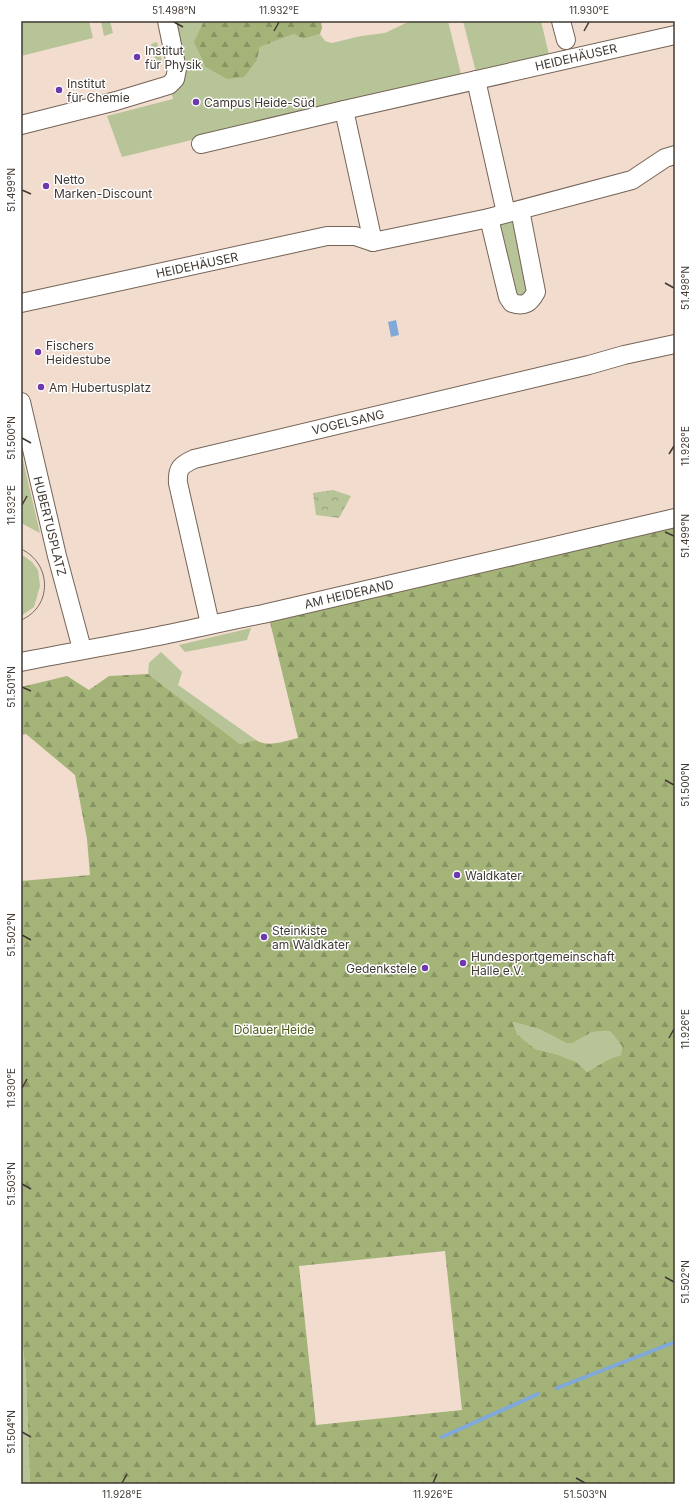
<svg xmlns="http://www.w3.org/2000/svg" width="696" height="1505" font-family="Inter,sans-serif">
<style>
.grass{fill:#b7c497}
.forest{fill:url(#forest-firs);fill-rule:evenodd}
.park{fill:url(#park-crowns)}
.water{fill:#80a8d9}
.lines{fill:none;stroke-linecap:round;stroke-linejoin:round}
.stream{stroke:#80a8d9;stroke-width:4}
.minor-casing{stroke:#756457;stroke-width:20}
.minor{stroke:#fff;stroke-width:18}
.tram{stroke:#776b63;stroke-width:1}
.ticks{fill:none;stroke:#403832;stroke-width:1.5}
.poi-dot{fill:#6e38af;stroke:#fff;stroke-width:1.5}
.labels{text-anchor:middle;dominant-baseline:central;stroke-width:3;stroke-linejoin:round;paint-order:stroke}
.poi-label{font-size:12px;fill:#403832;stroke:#fff;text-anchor:start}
.street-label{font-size:12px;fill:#403832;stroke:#fff}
.park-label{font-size:12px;fill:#4f5c1a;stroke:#fff}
.neatline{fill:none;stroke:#403832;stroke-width:1.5}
.ticks-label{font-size:10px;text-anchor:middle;fill:#403832}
</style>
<defs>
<pattern id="forest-firs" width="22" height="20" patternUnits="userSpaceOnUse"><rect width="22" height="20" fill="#a4b478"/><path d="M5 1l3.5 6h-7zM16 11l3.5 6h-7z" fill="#879363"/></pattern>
<pattern id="park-crowns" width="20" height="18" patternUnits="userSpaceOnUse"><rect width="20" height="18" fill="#b7c497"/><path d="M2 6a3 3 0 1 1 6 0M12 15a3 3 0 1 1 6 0" fill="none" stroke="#96a07c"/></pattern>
</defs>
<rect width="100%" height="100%" fill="#f1dcce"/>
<g class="grass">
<polygon points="21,21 89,21 93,38 21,56"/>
<polygon points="101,21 110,21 113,33 104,36"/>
<polygon points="179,21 209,21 203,23 257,60 260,47 294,34 303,39 320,34 325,41 332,43 361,36 385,33 410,21 448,21 461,74 122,157 107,116 173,99 171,92 177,26"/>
<polygon points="463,21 541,21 550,59 477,76"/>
<polygon points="157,42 162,61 158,70 151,44"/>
<polygon points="516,220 528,295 517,297 498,222"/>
<polygon points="21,452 40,533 21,523"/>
<polygon points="21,554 32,562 38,570 40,586 34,607 21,616"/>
<polygon points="251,628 247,640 185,652 179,645"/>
<polygon points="161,652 182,672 178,685 256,740 240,744 148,674 149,663"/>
<polygon points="513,1022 539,1029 566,1043 573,1043 592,1032 610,1031 622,1046 621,1055 609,1059 587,1072 575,1062 556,1054 535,1049 517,1034"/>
<polygon points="21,1332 26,1374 30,1484 21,1484"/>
</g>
<g class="forest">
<polygon points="209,21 321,21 322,28 320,34 303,39 294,34 260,47 257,60 244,77 227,79 206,67 194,42 203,23"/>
<path d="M675,519v965h-645l-4,-110 -5,-42v-451l69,-6 -3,-36 -12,-64 -49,-41 -5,1v-48l46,-11 22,14 20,-14 39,-2 92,70 16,-4c11,8 29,1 42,-2l-30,-124zM513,1022l26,7 27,14h7l19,-11 18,-1 12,15 -1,9 -12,4 -22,13 -11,-10 -20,-8 -21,-5 -18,-15zM445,1251l17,159 -146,15 -17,-159z"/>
</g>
<polygon class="park" points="333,490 351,496 339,518 316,515 313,493"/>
<polygon class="water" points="396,320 399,335 391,337 388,322"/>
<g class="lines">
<g class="stream">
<polyline points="557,1388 675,1342"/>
<polyline points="442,1437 538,1394"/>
</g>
<g class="minor-casing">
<g id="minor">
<polyline points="561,21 566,40"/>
<polyline points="476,80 506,213"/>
<polyline points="344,110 373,242"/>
<polyline points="21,125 116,101 169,85 175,79 177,69 167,21"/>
<polyline points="201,144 344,110 675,35"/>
<path d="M489,218l19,79 4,6c13,4 18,0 24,-11l-16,-82"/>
<polyline points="21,303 327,236 355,236 373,242 489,218 632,180 665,158 675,155"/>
<polyline points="21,402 57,556 82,649"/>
<path d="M210,624l-32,-141c-1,-15 3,-18 16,-24l395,-94 35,-10 51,-11"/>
<path d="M21,662c44,-9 88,-16 132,-25 36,-7 73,-16 110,-23l412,-96"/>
</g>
</g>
<use href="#minor" class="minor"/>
<path class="tram" d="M21,549c31,14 32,58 0,71"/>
</g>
<path class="ticks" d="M174,22l9,5M274,31l5,-9M584,31l5,-9M22,190l9,4M665,283l9,5M22,438l9,5M669,454l5,-8M22,505l5,-9M665,532l9,4M22,687l9,4M665,780l9,5M22,935l9,5M669,1038l5,-9M22,1088l5,-9M22,1184l9,5M665,1277l9,5M22,1432l9,5M576,1478l9,5M122,1483l5,-9M433,1483l4,-9"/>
<g class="poi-dot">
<circle cx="137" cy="57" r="4"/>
<circle cx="59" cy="90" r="4"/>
<circle cx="196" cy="102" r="4"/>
<circle cx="46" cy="186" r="4"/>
<circle cx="38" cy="352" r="4"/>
<circle cx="41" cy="387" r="4"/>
<circle cx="457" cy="875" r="4"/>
<circle cx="264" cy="937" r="4"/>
<circle cx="463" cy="963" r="4"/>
<circle cx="425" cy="968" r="4"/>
</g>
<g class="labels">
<g class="poi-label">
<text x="145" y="50">Institut<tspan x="145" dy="14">für Physik</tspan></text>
<text x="67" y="83">Institut<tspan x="67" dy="14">für Chemie</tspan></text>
<text x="204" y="102">Campus Heide-Süd</text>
<text x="54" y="179">Netto<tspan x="54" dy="14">Marken-Discount</tspan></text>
<text x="46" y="345">Fischers<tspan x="46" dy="14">Heidestube</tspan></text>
<text x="49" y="387">Am Hubertusplatz</text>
<text x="465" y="875">Waldkater</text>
<text x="272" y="930">Steinkiste<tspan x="272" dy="14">am Waldkater</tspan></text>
<text x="471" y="956">Hundesportgemeinschaft<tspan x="471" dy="14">Halle e.V.</tspan></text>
<text x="417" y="968" text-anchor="end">Gedenkstele</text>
</g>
<g class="street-label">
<text transform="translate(576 57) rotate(-13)">HEIDEHÄUSER</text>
<text transform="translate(197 265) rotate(-12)">HEIDEHÄUSER</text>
<text transform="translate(348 422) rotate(-13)">VOGELSANG</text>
<text transform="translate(50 526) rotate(76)">HUBERTUSPLATZ</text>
<text transform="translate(349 594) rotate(-13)">AM HEIDERAND</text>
</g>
<g class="park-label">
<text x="274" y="1029">Dölauer Heide</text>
</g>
</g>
<rect width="696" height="1505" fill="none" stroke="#ffffff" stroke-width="44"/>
<rect x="22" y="22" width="652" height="1461" class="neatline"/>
<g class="ticks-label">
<text x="174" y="14">51.498°N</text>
<text x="279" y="14">11.932°E</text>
<text x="589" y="14">11.930°E</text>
<text transform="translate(11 190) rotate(-90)" y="4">51.499°N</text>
<text transform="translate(685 288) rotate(-90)" y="4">51.498°N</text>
<text transform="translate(11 438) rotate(-90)" y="4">51.500°N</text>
<text transform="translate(685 446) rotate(-90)" y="4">11.928°E</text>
<text transform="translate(11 505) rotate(-90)" y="4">11.932°E</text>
<text transform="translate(685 536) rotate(-90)" y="4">51.499°N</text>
<text transform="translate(11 687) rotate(-90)" y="4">51.501°N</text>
<text transform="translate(685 785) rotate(-90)" y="4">51.500°N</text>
<text transform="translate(11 935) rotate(-90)" y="4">51.502°N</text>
<text transform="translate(685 1029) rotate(-90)" y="4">11.926°E</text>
<text transform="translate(11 1088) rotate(-90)" y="4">11.930°E</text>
<text transform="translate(11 1184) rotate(-90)" y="4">51.503°N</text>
<text transform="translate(685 1282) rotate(-90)" y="4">51.502°N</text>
<text transform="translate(11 1432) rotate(-90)" y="4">51.504°N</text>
<text x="122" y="1498">11.928°E</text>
<text x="433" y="1498">11.926°E</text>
<text x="585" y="1498">51.503°N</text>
</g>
</svg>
